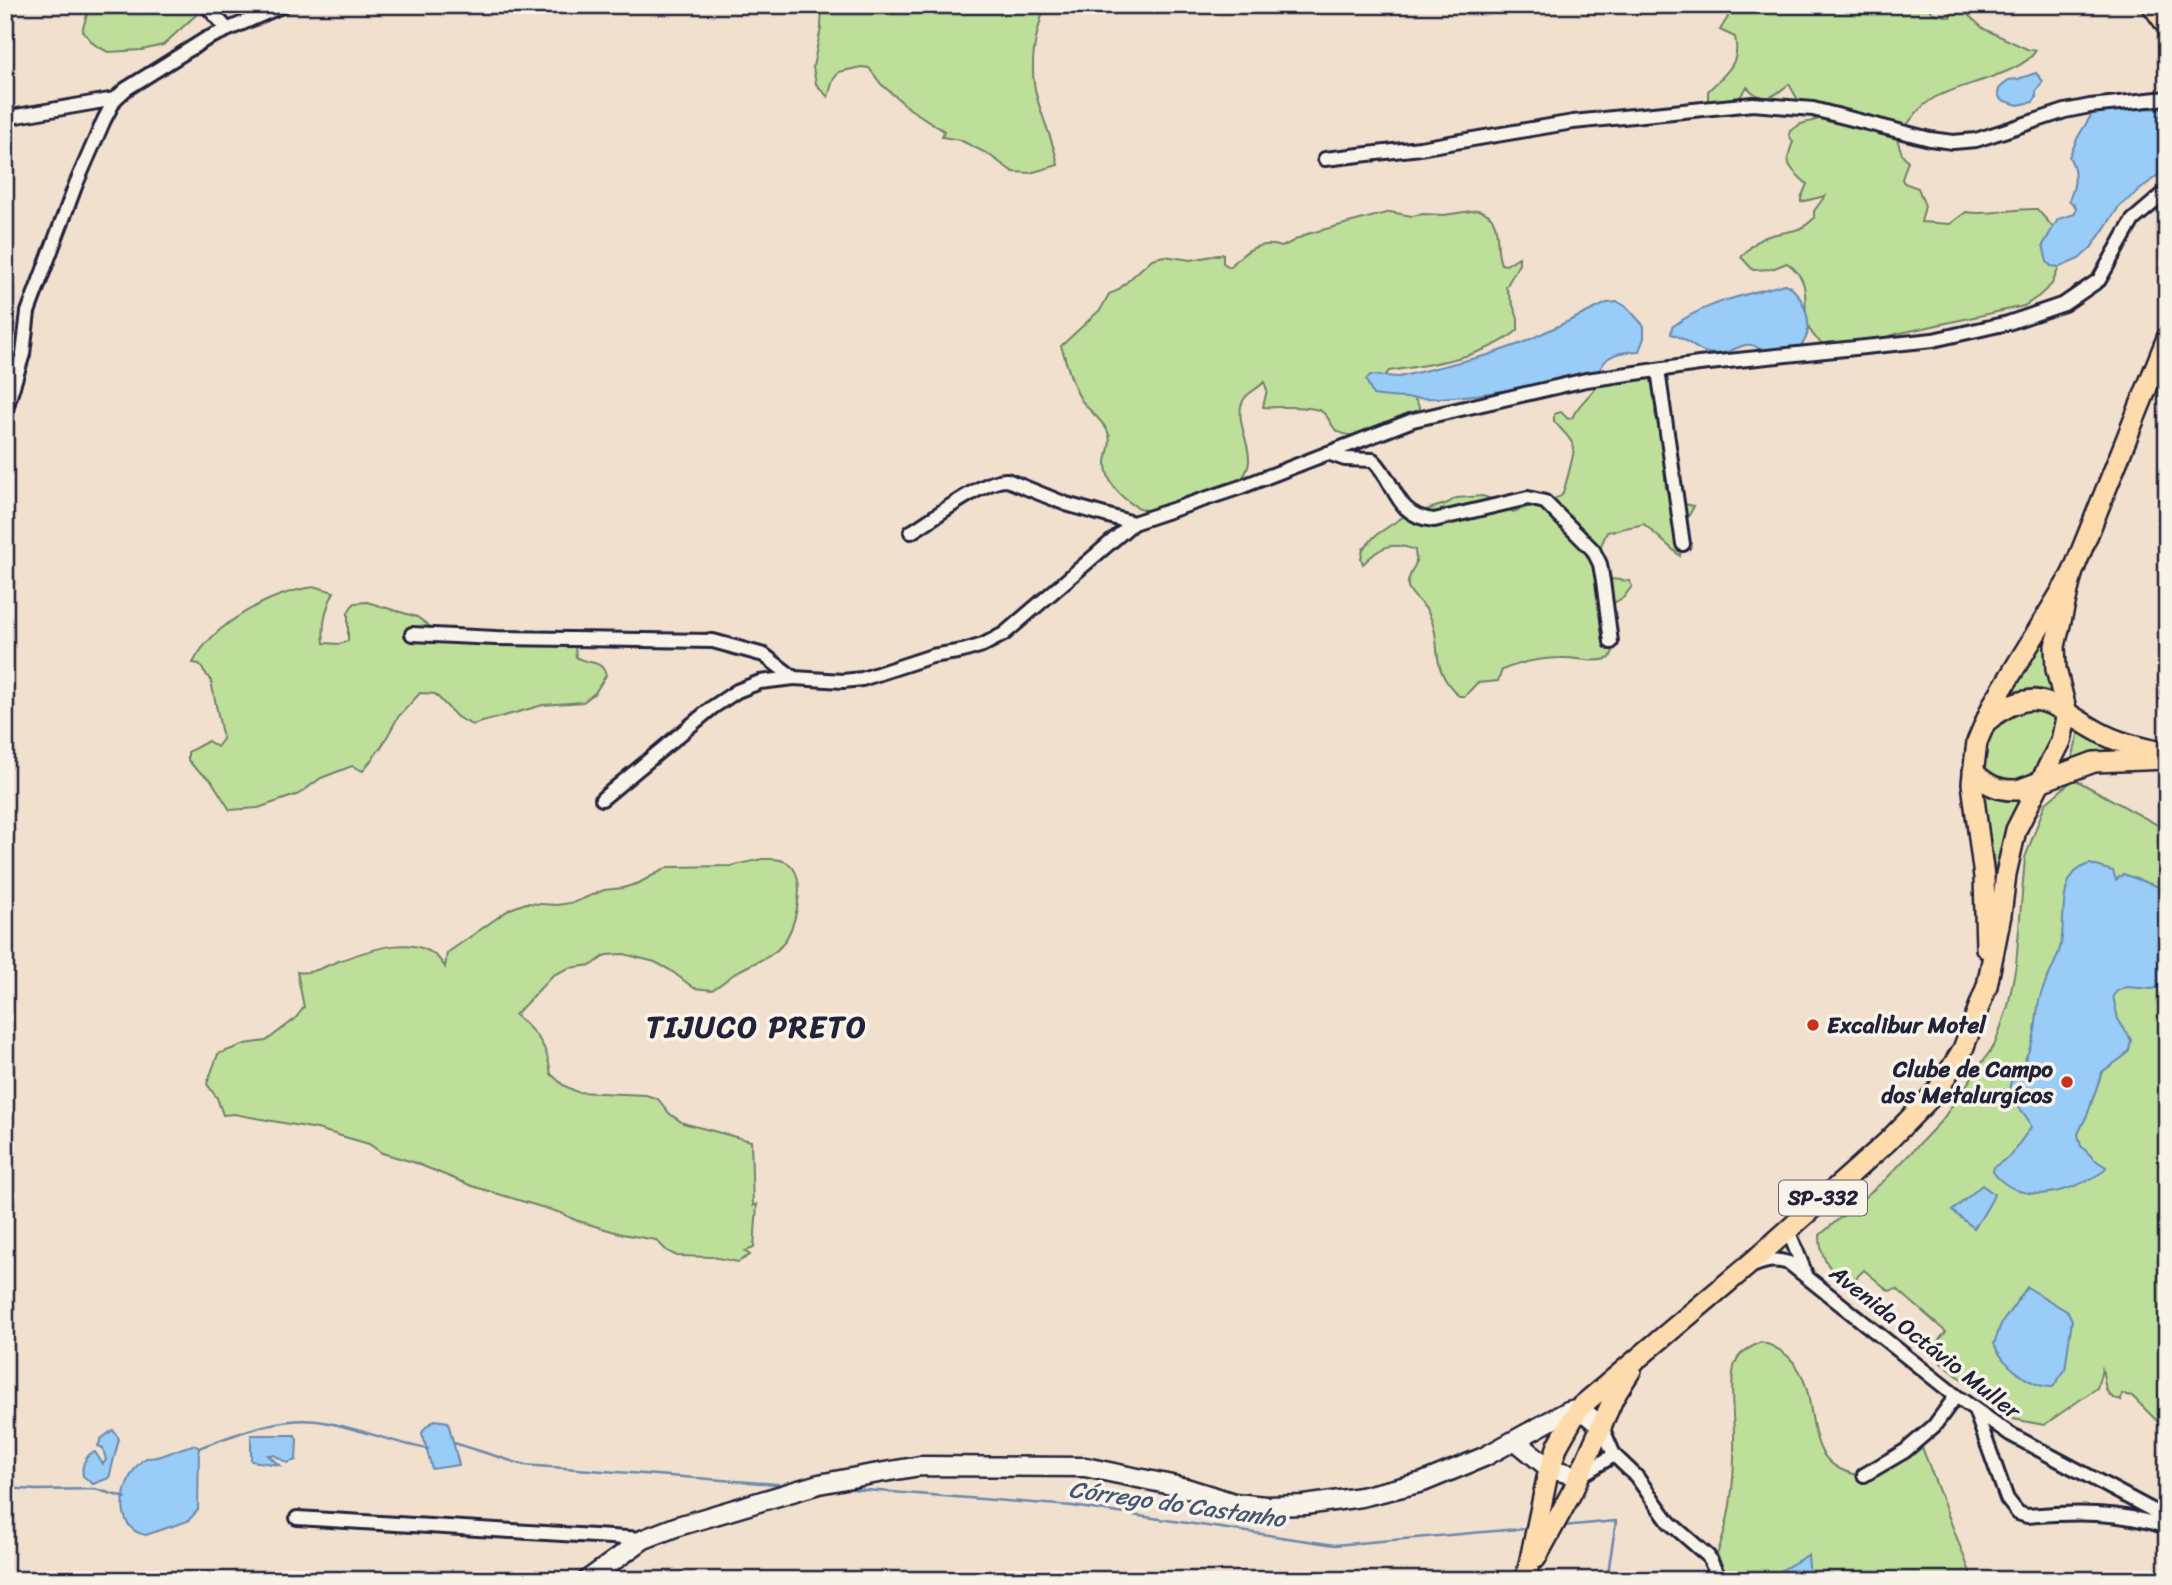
<svg xmlns="http://www.w3.org/2000/svg" width="2172" height="1585" font-family="Sriracha,sans-serif">
<style>
.green{fill:#bedf99;stroke:#70806a;stroke-width:2}
.water{fill:#99ccf6;stroke:#6988ab;stroke-width:2}
.lines{fill:none;stroke-linecap:round;stroke-linejoin:round}
.stream{stroke:#6988ab;stroke-width:2.5}
.minor-casing{stroke:#22223b;stroke-width:18}
.secondary-casing{stroke:#22223b;stroke-width:23}
.primary-casing{stroke:#22223b;stroke-width:24}
.minor{stroke:#f7f3e8;stroke-width:12}
.secondary{stroke:#f7f3e8;stroke-width:18}
.primary{stroke:#fedbac;stroke-width:19}
.poi-dot{fill:#c8321e;stroke:#f7f3e8;stroke-width:2.5}
.labels{text-anchor:middle;dominant-baseline:central;stroke-width:7;stroke-linejoin:round;paint-order:stroke}
.shield{fill:#f7f3e8;stroke:#62616f;stroke-width:2}
.shield-label{font-size:21px;font-weight:bold;fill:#22223b}
.poi-label{font-size:23px;font-weight:bold;fill:#22223b;stroke:#f7f3e8;text-anchor:start}
.street-label{font-size:23px;fill:#22223b;stroke:#f7f3e8}
.water-label{font-size:24px;font-style:italic;fill:#465573;stroke:#f7f3e8}
.district-label{font-size:30px;font-weight:bold;letter-spacing:2px;fill:#22223b;stroke:#f7f3e8}
</style>
<rect width="100%" height="100%" fill="#f1e0ce"/>
<filter id="ink" filterUnits="userSpaceOnUse"><feTurbulence type="fractalNoise" baseFrequency=".0143" numOctaves="2"/><feDisplacementMap in="SourceGraphic" scale="14" xChannelSelector="R" yChannelSelector="G"/><feConvolveMatrix kernelMatrix="1 2 1 2 8 2 1 2 1" color-interpolation-filters="sRGB"/></filter>
<g filter="url(#ink)">
<g class="green">
<polygon points="90,5 207,5 163,45 142,50 108,52 95,45 82,31"/>
<path d="M822,5h223c-6,20 -13,44 -12,65 0,32 19,63 25,95l-28,8 -17,-1 -25,-18 -28,-14 -18,-3 2,-6 -34,-22 -29,-25 -12,-16 -8,-1 -22,5 -6,8 -5,17 -12,-13 -3,-17 8,-39z"/>
<path d="M1726,5h199l8,8 17,4 2,-11 5,-1 27,24 45,21h7c-12,24 -77,34 -102,48 -16,9 -27,27 -37,41l5,15 6,7 -6,18 2,4 14,5 7,18 -4,16 29,2 16,-12c23,4 47,-4 71,-3l21,24 7,20 -13,31 -13,12 -15,10 -128,28 -15,5 -53,8c-4,-3 -10,-6 -13,-10 -21,-24 5,-51 -28,-74l-15,6 -19,1 -12,-13c7,-7 13,-15 22,-19 19,-9 35,-2 51,-20v-7l11,-15 -24,6v-4l6,-14c-17,-16 -24,-18 -14,-42l-4,-7 1,-4 11,-7 15,-4 -14,-13 -13,-23c-17,14 -25,21 -42,3l-10,14 -22,5 -7,-6v-9c18,-18 33,-27 27,-54l-15,-7 8,-13z"/>
<path d="M1478,210c27,6 15,35 23,54l5,1 13,-8v7l-13,23 12,31v12c-31,27 -89,35 -129,41l-3,4 2,5c12,8 29,15 32,30l-5,6c-20,8 -60,29 -79,14 -7,-6 -7,-16 -17,-20 -16,-5 -39,-2 -56,-3l4,-17 -3,-8c-8,9 -20,11 -23,24 -5,28 24,55 -5,78l-78,29c-24,-2 -51,-23 -52,-49 0,-10 7,-22 2,-32 -6,-13 -21,-22 -28,-34 -9,-15 -13,-35 -19,-52l40,-37 8,-15 8,-3 35,-32 12,-3 27,4 32,-6v9l7,4c15,-17 30,-27 52,-20l25,-13 83,-22 22,4 11,-2 21,1z"/>
<path d="M1657,374l2,16 -4,23 6,20 5,56 8,13 20,4 -8,15 -6,35 -36,-32 -37,8 -8,18 -1,21 13,8 18,2 3,5 -8,11 -10,6 -5,31 5,15 -4,9c-16,6 -33,-1 -49,0 -22,0 -40,4 -59,12l-4,11 -21,2 -12,13h-6c-33,-31 -14,-51 -31,-84 -5,-9 -17,-16 -20,-25 -2,-10 7,-18 8,-26 0,-4 -1,-7 -1,-11 -24,-9 -34,-4 -52,14l-2,-5 2,-10 13,-14 27,-18 45,-14 8,-5 27,-2 13,5 17,11c8,-3 45,-14 48,-16 3,-2 13,-43 13,-48 -1,-9 -15,-20 -20,-27v-7l7,-2 7,7 4,-1c6,-14 17,-20 25,-33z"/>
<path d="M317,587l17,5c-8,15 -12,34 -10,51l16,1 8,-3v-28l3,-6 4,-4 12,-1 50,15 25,18 133,10 1,12c11,8 25,1 30,18l-11,18 -12,9 -40,3 -71,20 -15,-8 -22,-23 -15,-1 -22,24 -16,29 -19,25 -11,-5 -31,12 -22,16 -41,14 -28,2 -19,-30 -16,-12 -7,-8v-8l20,-11 9,6 6,-8 -12,-58 -12,-17 -6,-1c19,-39 83,-74 124,-76z"/>
<path d="M2057,614l1,81c-20,-11 -32,-6 -52,1z"/>
<path d="M2031,705l21,9c4,10 4,22 0,33 -4,11 -28,36 -40,36 -9,0 -19,-5 -27,-7l-2,-24 6,-15 15,-21z"/>
<polygon points="2080,727 2137,752 2072,760"/>
<path d="M2074,779l93,51v593l-2,3h-3l-30,-30 -10,-2 -1,7c-19,-5 -15,-18 -19,-32l-5,19 -53,37 -31,-6 -73,-57 1,-6 -11,-6 16,-18 -49,-43 -8,2 -25,-21 -17,16c-17,-18 -27,-25 -27,-51l66,-56 56,-59 53,-76 13,-38 8,-41 9,-107 20,-54z"/>
<polygon points="1983,788 2025,798 1997,888"/>
<path d="M762,859c12,0 23,-1 31,9 13,18 2,62 -12,78 -11,13 -28,16 -42,25 -9,5 -17,13 -27,19l-18,-2 -24,-18 -15,-8 -31,-8 -18,1 -14,10 -23,3 -16,7 -38,40c23,19 32,30 36,59l12,11 14,7 69,3 12,4 12,15 13,9 68,18 2,65 4,-2 -3,44 -9,3 5,4 -12,7 -25,-5 -36,-1 -10,-5 -11,-11 -34,-6 -47,-14 -14,-7 -89,-27 -59,-24 -31,-9 -13,-9 -52,-15 -83,-15 -11,1 -6,-17 -10,-14 11,-30 27,-10 21,-3 29,-22 9,-12 -7,-35c14,3 28,-6 42,-11 32,-12 84,-31 106,6l2,-14 63,-44 16,-6 31,2 18,-3 29,-12 19,-2 16,-5 29,-16 63,-1z"/>
<path d="M1761,1342c78,23 25,113 89,131 6,2 15,4 21,2 17,-8 33,-23 49,-33l53,138h-244l-12,-26c15,-37 18,-82 17,-122 -1,-21 -4,-46 0,-65 3,-14 15,-19 27,-25z"/>
</g>
<g class="water">
<polygon points="2036,73 2043,81 2036,92 2036,98 2033,102 2018,105 2001,100 1998,94 1999,89 2008,80 2018,79"/>
<path d="M2116,106l45,3 6,4v48l-8,13 -40,33 -28,41 -12,11 -19,8 -9,-1 -4,-4 -4,-17 15,-26 17,-5 1,-7 -7,-7c7,-15 9,-29 0,-43l9,-20 17,-28z"/>
<path d="M1785,284c19,8 32,46 16,61 -10,9 -25,8 -37,9 -16,-21 -29,0 -47,0 -21,1 -27,-16 -46,-20l1,-7c33,-25 74,-32 113,-43z"/>
<path d="M1618,302l9,5 17,19v12l-5,13c-19,1 -33,2 -41,22 -73,14 -150,33 -225,22l-7,-15 4,-5 29,2 89,-22 34,-12 85,-40z"/>
<path d="M2090,864l23,7 3,9 7,-6 44,16 -2,60 2,23 -2,8 -5,6 -8,2 -26,-2 -9,4 -4,5 5,23 13,21 -2,10 -6,7 -21,15 -14,41 -10,21 3,12 13,13 12,8 -2,4c-33,21 -82,38 -111,1l1,-5 16,-11 21,-29c-3,-15 -24,-26 -21,-42 1,-6 6,-9 9,-14 5,-9 10,-20 13,-29 6,-16 3,-32 9,-48 6,-17 16,-32 20,-50 5,-26 -5,-72 29,-80z"/>
<path d="M1982,1185l12,9c-2,7 -15,28 -20,34l-22,-17z"/>
<path d="M2027,1287l41,25 4,8 -7,50 -12,17c-22,1 -51,-23 -59,-43l7,-20z"/>
<polygon points="435,1420 448,1422 459,1465 432,1469 422,1433 426,1427"/>
<path d="M113,1430l6,9 -10,39 -16,6 -10,-8c-2,-9 2,-22 12,-24l8,12 3,-4 -3,-12 -5,-2 3,-7z"/>
<polygon points="251,1435 295,1435 297,1440 296,1460 287,1463 274,1455 268,1455 279,1465 251,1461"/>
<path d="M194,1445l5,3 -1,62 -10,11 -42,14c-36,-5 -24,-63 0,-77 16,1 31,-10 48,-13z"/>
<polygon points="1808,1555 1810,1580 1779,1580 1782,1570"/>
</g>
<g class="lines">
<g class="stream">
<polyline points="454,1443 524,1465 789,1485"/>
<path d="M199,1448c39,-15 88,-35 130,-25 34,7 64,20 99,26"/>
<polyline points="5,1488 37,1490 95,1489 126,1498"/>
<polyline points="840,1488 1072,1506 1335,1545 1529,1528"/>
<polyline points="1563,1526 1616,1521 1607,1580"/>
</g>
<g class="minor-casing">
<g id="minor">
<polyline points="206,5 227,29"/>
<polyline points="5,118 115,99"/>
<polyline points="1325,159 1420,148 1573,122 1753,104 1813,109 1930,139 1953,142 1976,140 2065,111 2090,106 2167,98"/>
<polyline points="1658,370 1683,544"/>
<polyline points="5,412 23,354 28,312 76,184 104,120 115,99 126,89 206,39 284,5"/>
<path d="M1328,453l17,6 28,1c24,23 21,56 61,60l94,-22 17,4 48,48 7,14 3,17 8,61"/>
<path d="M911,532c22,-13 73,-53 96,-52l59,24 67,19"/>
<polyline points="412,634 496,638 713,641 764,655 794,678 843,681 862,679 932,656 963,651 983,645 1004,634 1133,523 1241,487 1413,420 1586,380 1699,364 1933,340 2008,323 2064,304 2099,280 2133,220 2167,191"/>
<polyline points="602,799 713,707 737,691 760,682 794,678"/>
<polyline points="1788,1230 1807,1277"/>
<path d="M1755,1265c12,-5 21,-6 34,-2l167,133 54,38 157,84"/>
<path d="M1975,1410l32,89 11,14 9,3c49,-4 92,-5 140,11"/>
<polyline points="1602,1427 1614,1455 1636,1476 1669,1522 1708,1556 1720,1580"/>
<polyline points="1864,1475 1905,1451 1934,1426 1956,1396"/>
<polyline points="1580,1476 1614,1455"/>
<polyline points="297,1518 644,1539"/>
</g>
</g>
<g class="secondary-casing">
<g id="secondary">
<polyline points="1516,1441 1550,1469 1579,1476"/>
<polyline points="587,1580 644,1539 678,1526 819,1484 867,1475 920,1466 1085,1467 1186,1488 1234,1503 1266,1506 1305,1505 1361,1497 1423,1482 1484,1457 1568,1411 1579,1408 1602,1427"/>
</g>
</g>
<g class="primary-casing">
<g id="primary">
<polyline points="2152,5 2167,26"/>
<path d="M1986,722c50,-42 67,-15 113,10 19,11 42,16 63,20"/>
<path d="M1973,771c13,14 26,20 45,19l76,-28 73,-3"/>
<polyline points="1986,948 1984,877 1972,783 1977,742 1993,704 2072,574 2167,338"/>
<polyline points="1536,1558 1573,1490 1614,1397 1631,1370"/>
<polyline points="1527,1574 1547,1478 1558,1445 1579,1408 1752,1262 1887,1142 1937,1091 1963,1049 1987,986 2001,915 2006,874 2016,830 2061,741 2067,713 2056,669 2055,646 2072,574"/>
</g>
</g>
<use href="#minor" class="minor"/>
<use href="#secondary" class="secondary"/>
<use href="#primary" class="primary"/>
</g>
</g>
<g class="poi-dot">
<circle cx="1813" cy="1025" r="7"/>
<circle cx="2067" cy="1082" r="7"/>
</g>
<g class="labels">
<rect class="shield" x="1779" y="1180.5" width="88" height="35" rx="5"/>
<g class="shield-label">
<text x="1823" y="1198">SP-332</text>
</g>
<g class="poi-label">
<text x="1827" y="1025">Excalibur Motel</text>
<text x="2053" y="1069" text-anchor="end">Clube de Campo<tspan x="2053" dy="26">dos Metalurgícos</tspan></text>
</g>
<g class="street-label">
<text transform="translate(1925 1342) rotate(38)">Avenida Octávio Muller</text>
</g>
<g class="water-label">
<text transform="translate(1177 1504) rotate(8)">Córrego do Castanho</text>
</g>
<g class="district-label">
<text x="757" y="1027">TIJUCO PRETO</text>
</g>
</g>
<rect width="2172" height="1585" fill="none" stroke="#f7f3e8" stroke-width="28"/>
<rect x="14" y="14" width="2144" height="1557" fill="none" stroke="#22223b" stroke-width="2.5" filter="url(#ink)"/>
</svg>
